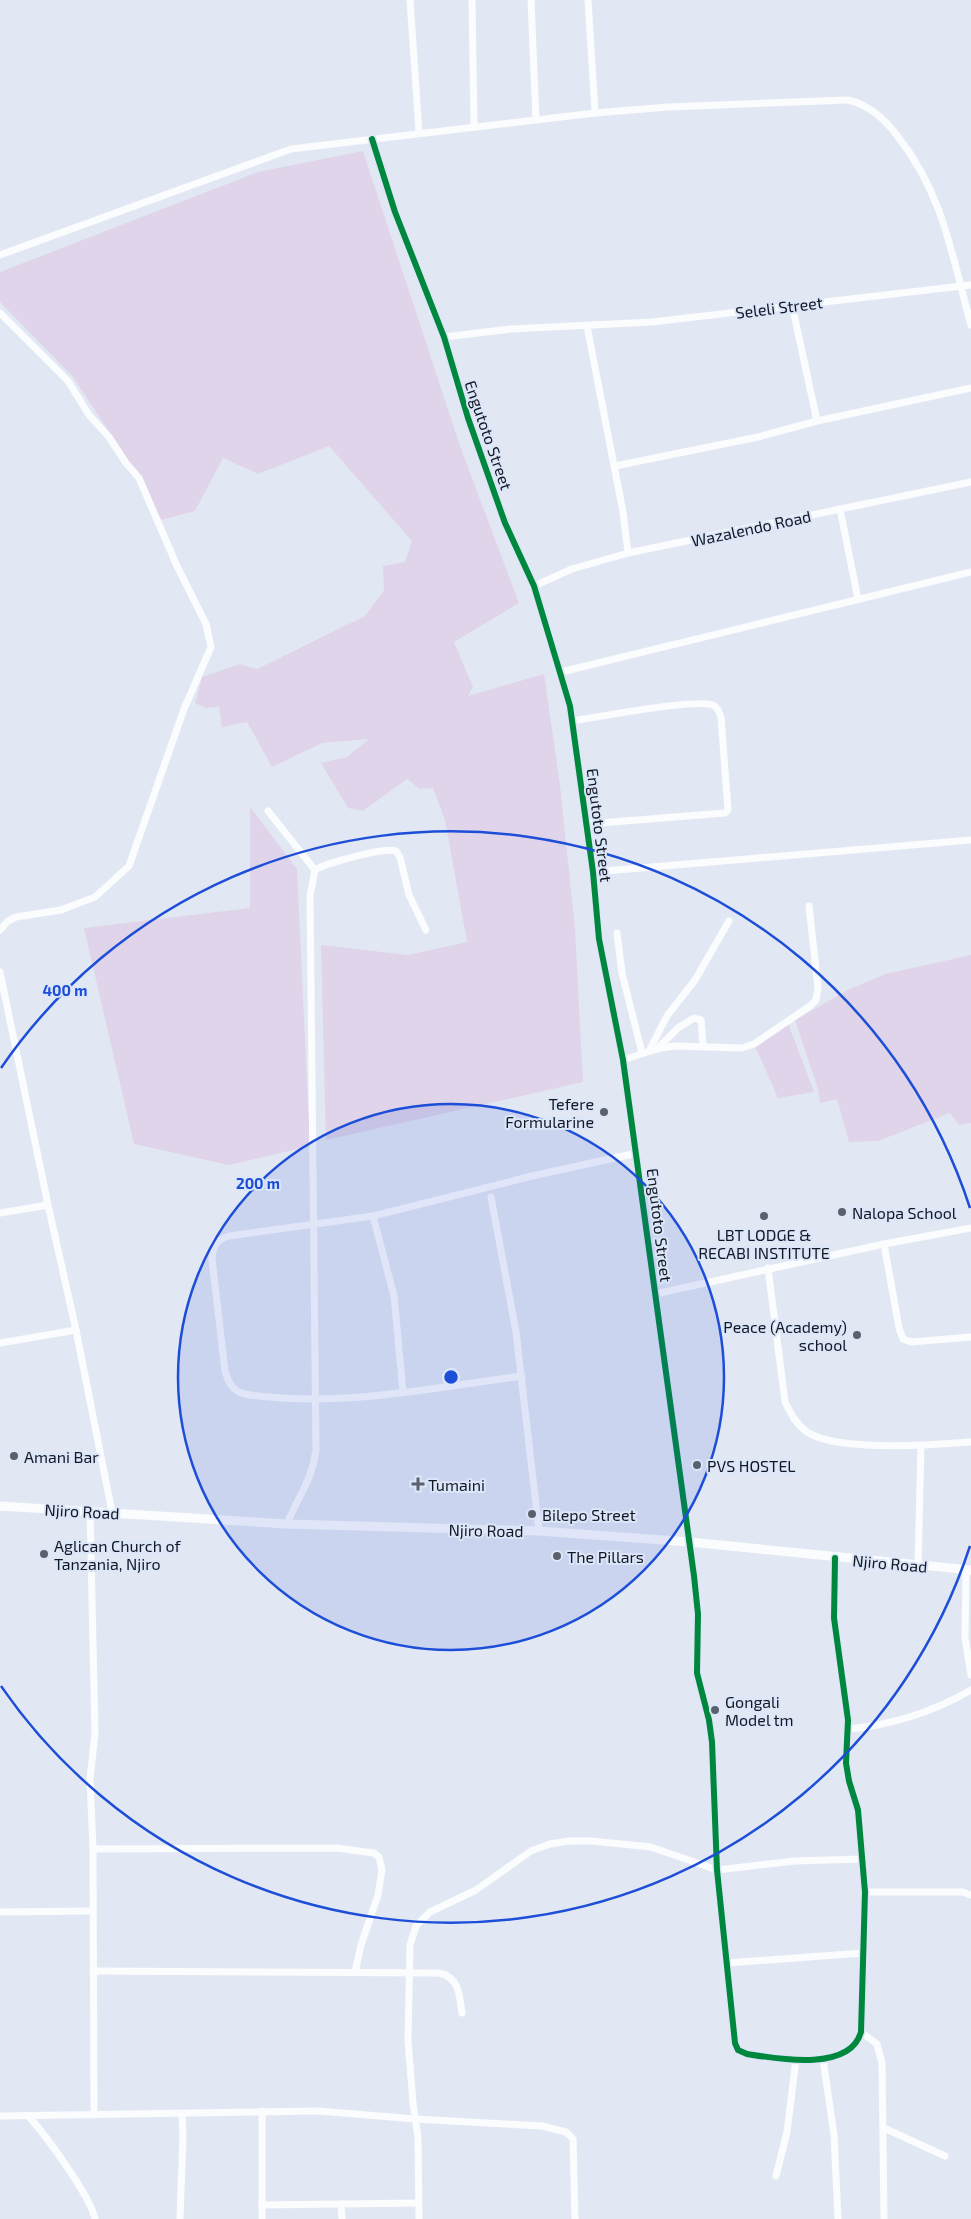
<svg xmlns="http://www.w3.org/2000/svg" width="971" height="2219" font-family="'Exo 2',sans-serif">
<style>
.grass{fill:#dfd4e9}
.lines{fill:none;stroke-linecap:round;stroke-linejoin:round}
.minor{stroke:#fbfcfd;stroke-width:7}
.tertiary{stroke:#fbfcfd;stroke-width:9}
.cycleway-casing{stroke:#dce6f9;stroke-width:9}
.cycleway{stroke:#00873e;stroke-width:6}
.ring{fill:none;stroke:#1d4ed8;stroke-width:2.5}
.poi-dot{fill:#5b616c;stroke:#dce6f9;stroke-width:2}
.labels{text-anchor:middle;dominant-baseline:central;stroke-width:4;stroke-linejoin:round;paint-order:stroke}
.street-label{font-size:16px;fill:#131823;stroke:#dce6f9}
.poi-label{font-size:16px;fill:#131823;stroke:#dce6f9;text-anchor:start}
.centre{fill:#1d4ed8;stroke:#dce6f9;stroke-width:2.5}
.ring-label{font-size:15px;text-anchor:middle;font-weight:bold;fill:#1d4ed8;stroke:#dce6f9;stroke-width:4;stroke-linejoin:round;paint-order:stroke}
</style>
<rect width="100%" height="100%" fill="#e2e8f3"/>
<g class="grass">
<polygon points="363,151 460,446 519,603 454,642 473,687 468,696 544,674 560,785 575,929 583,1082 326,1140 321,945 408,955 467,942 445,820 433,788 420,789 407,779 363,811 348,808 321,763 347,757 369,739 322,743 272,767 247,722 222,727 219,707 206,708 195,703 202,677 240,664 257,669 365,616 384,590 383,566 405,562 412,541 329,446 258,474 223,458 195,511 161,520 129,462 73,377 0,302 0,272 258,172"/>
<polygon points="250,807 297,869 310,1146 229,1165 134,1144 84,928 250,908"/>
<polygon points="971,955 971,1123 959,1125 950,1113 878,1141 849,1142 837,1099 820,1103 818,1089 795,1020 848,990 885,974"/>
<polygon points="788,1023 814,1092 778,1098 755,1046 780,1031"/>
</g>
<g class="lines">
<g class="minor">
<polyline points="410,0 419,132"/>
<polyline points="472,0 474,126"/>
<polyline points="531,0 536,120"/>
<polyline points="588,0 595,113"/>
<path d="M372,139l23,73 49,125 24,81 37,105 29,63 36,120 23,166 6,67 24,121 71,516 4,38 -1,59 12,47 3,22 5,128 18,173 3,7 9,4c31,5 103,18 114,-22l4,-140 -7,-82 -9,-29 -3,-18 2,-43 -14,-102 1,-60"/>
<path d="M0,255l291,-106 304,-36 73,-6 180,-7c22,5 38,20 51,38 45,58 53,119 72,187"/>
<polyline points="792,305 817,421"/>
<polyline points="0,313 68,381 89,415 109,437 126,463 139,478 177,566 206,624 211,647 184,709 129,866 95,897 61,910 16,917 8,921 0,930"/>
<polyline points="587,326 623,512 628,553"/>
<polyline points="444,337 511,329 652,322 971,285"/>
<polyline points="615,466 758,437 817,421 971,388"/>
<polyline points="840,509 858,599"/>
<polyline points="534,586 572,569 628,553 971,482"/>
<polyline points="561,672 971,572"/>
<path d="M573,721c23,-4 123,-23 140,-16 5,2 6,8 8,12l7,93 -3,3 -138,11"/>
<polyline points="268,811 315,870"/>
<polyline points="593,872 971,840"/>
<polyline points="617,933 622,973 642,1053"/>
<polyline points="0,972 48,1205 76,1330 112,1512"/>
<polyline points="657,1049 678,1028 694,1018 701,1020 703,1045"/>
<polyline points="649,1051 667,1016 695,980 729,921"/>
<polyline points="623,1060 657,1049 673,1046 742,1048 754,1044 810,1006 816,1000 818,988 809,906"/>
<polyline points="491,1197 516,1332 539,1531"/>
<polyline points="0,1213 48,1205"/>
<polyline points="373,1216 394,1296 403,1392"/>
<polyline points="884,1244 899,1328 903,1339 911,1342 971,1337"/>
<path d="M768,1268l17,134c6,12 11,22 22,30 30,20 127,13 164,10"/>
<polyline points="655,1294 884,1244 971,1228"/>
<polyline points="0,1343 76,1330"/>
<path d="M522,1376c-83,11 -169,29 -253,21 -9,-1 -22,-1 -30,-5 -9,-5 -11,-12 -14,-21l-13,-112c1,-13 4,-19 17,-23l144,-20 159,-40 105,-23"/>
<polyline points="90,1511 95,1733 90,1779 93,1849 94,2115"/>
<path d="M287,1524c11,-28 25,-43 29,-74l-6,-554 5,-26c12,-7 68,-23 81,-19l4,6 9,38 17,35"/>
<polyline points="918,1566 921,1446"/>
<polyline points="966,1570 965,1638 971,1675"/>
<path d="M848,1729c44,-4 85,-17 123,-39"/>
<polyline points="93,1849 336,1848 374,1853 379,1857 382,1870 378,1895 361,1945 355,1972"/>
<polyline points="865,1892 962,1892 971,1895"/>
<polyline points="0,1912 93,1911"/>
<polyline points="727,1963 863,1953"/>
<path d="M93,1971l346,2c21,5 20,21 23,40"/>
<polyline points="861,2032 877,2044 882,2063 884,2219"/>
<polyline points="823,2059 834,2135 838,2219"/>
<polyline points="0,2116 319,2111 415,2119 542,2126 566,2132 573,2139 575,2219"/>
<path d="M28,2116c17,18 63,81 67,103"/>
<polyline points="884,2128 945,2156"/>
<polyline points="776,2176 787,2132 796,2059"/>
<polyline points="341,2204 342,2219"/>
<polyline points="262,2205 418,2203"/>
<polyline points="180,2219 183,2136 182,2114"/>
<polyline points="262,2219 262,2111"/>
<polyline points="419,2219 418,2138 413,2103 408,2041 410,1945 416,1926 430,1912 476,1890 531,1851 550,1844 569,1841 591,1841 651,1847 717,1870 795,1861 862,1859"/>
</g>
<polyline class="tertiary" points="0,1506 287,1524 539,1531 690,1542 971,1570"/>
<g class="cycleway-casing">
<path id="cycleway" d="M372,139l23,73 49,125 24,81 37,105 29,63 36,120 23,166 6,67 24,121 71,516 4,38 -1,59 12,47 3,22 5,128 18,173 3,7 9,4c31,5 103,18 114,-22l4,-140 -7,-82 -9,-29 -3,-18 2,-43 -14,-102 1,-60"/>
</g>
<use href="#cycleway" class="cycleway"/>
</g>
<circle cx="451" cy="1377" r="273" fill="#1d4ed8" fill-opacity=".12"/>
<g class="ring">
<circle cx="451" cy="1377" r="273"/>
<path d="M970 1546A546 546 0 0 1 1 1686M1 1068A546 546 0 0 1 970 1208"/>
</g>
<g class="poi-dot">
<circle cx="604" cy="1112" r="5"/>
<circle cx="842" cy="1212" r="5"/>
<circle cx="764" cy="1216" r="5"/>
<circle cx="857" cy="1335" r="5"/>
<circle cx="14" cy="1456" r="5"/>
<circle cx="697" cy="1465" r="5"/>
<path d="M415.5 1476.5h5v5h5v5h-5v5h-5v-5h-5v-5h5z"/>
<circle cx="532" cy="1514" r="5"/>
<circle cx="44" cy="1554" r="5"/>
<circle cx="557" cy="1556" r="5"/>
<circle cx="715" cy="1710" r="5"/>
</g>
<g class="labels">
<g class="street-label">
<text transform="translate(779 307) rotate(-7)">Seleli Street</text>
<text transform="translate(489 435) rotate(71)">Engutoto Street</text>
<text transform="translate(751 528) rotate(-12)">Wazalendo Road</text>
<text transform="translate(600 825) rotate(83)">Engutoto Street</text>
<text transform="translate(660 1225) rotate(83)">Engutoto Street</text>
<text transform="translate(82 1511) rotate(3)">Njiro Road</text>
<text transform="translate(486 1530) rotate(1)">Njiro Road</text>
<text transform="translate(890 1563) rotate(5)">Njiro Road</text>
</g>
<g class="poi-label">
<text x="594" y="1103" text-anchor="end">Tefere<tspan x="594" dy="18">Formularine</tspan></text>
<text x="852" y="1212">Nalopa School</text>
<text x="764" y="1234" text-anchor="middle">LBT LODGE &amp;<tspan x="764" dy="18">RECABI INSTITUTE</tspan></text>
<text x="847" y="1326" text-anchor="end">Peace (Academy)<tspan x="847" dy="18">school</tspan></text>
<text x="24" y="1456">Amani Bar</text>
<text x="707" y="1465">PVS HOSTEL</text>
<text x="428" y="1484">Tumaini</text>
<text x="542" y="1514">Bilepo Street</text>
<text x="54" y="1545">Aglican Church of<tspan x="54" dy="18">Tanzania, Njiro</tspan></text>
<text x="567" y="1556">The Pillars</text>
<text x="725" y="1701">Gongali<tspan x="725" dy="18">Model tm</tspan></text>
</g>
</g>
<circle cx="451" cy="1377" r="8" class="centre"/>
<g class="ring-label">
<text x="65" y="996">400 m</text>
<text x="258" y="1189">200 m</text>
</g>
</svg>
